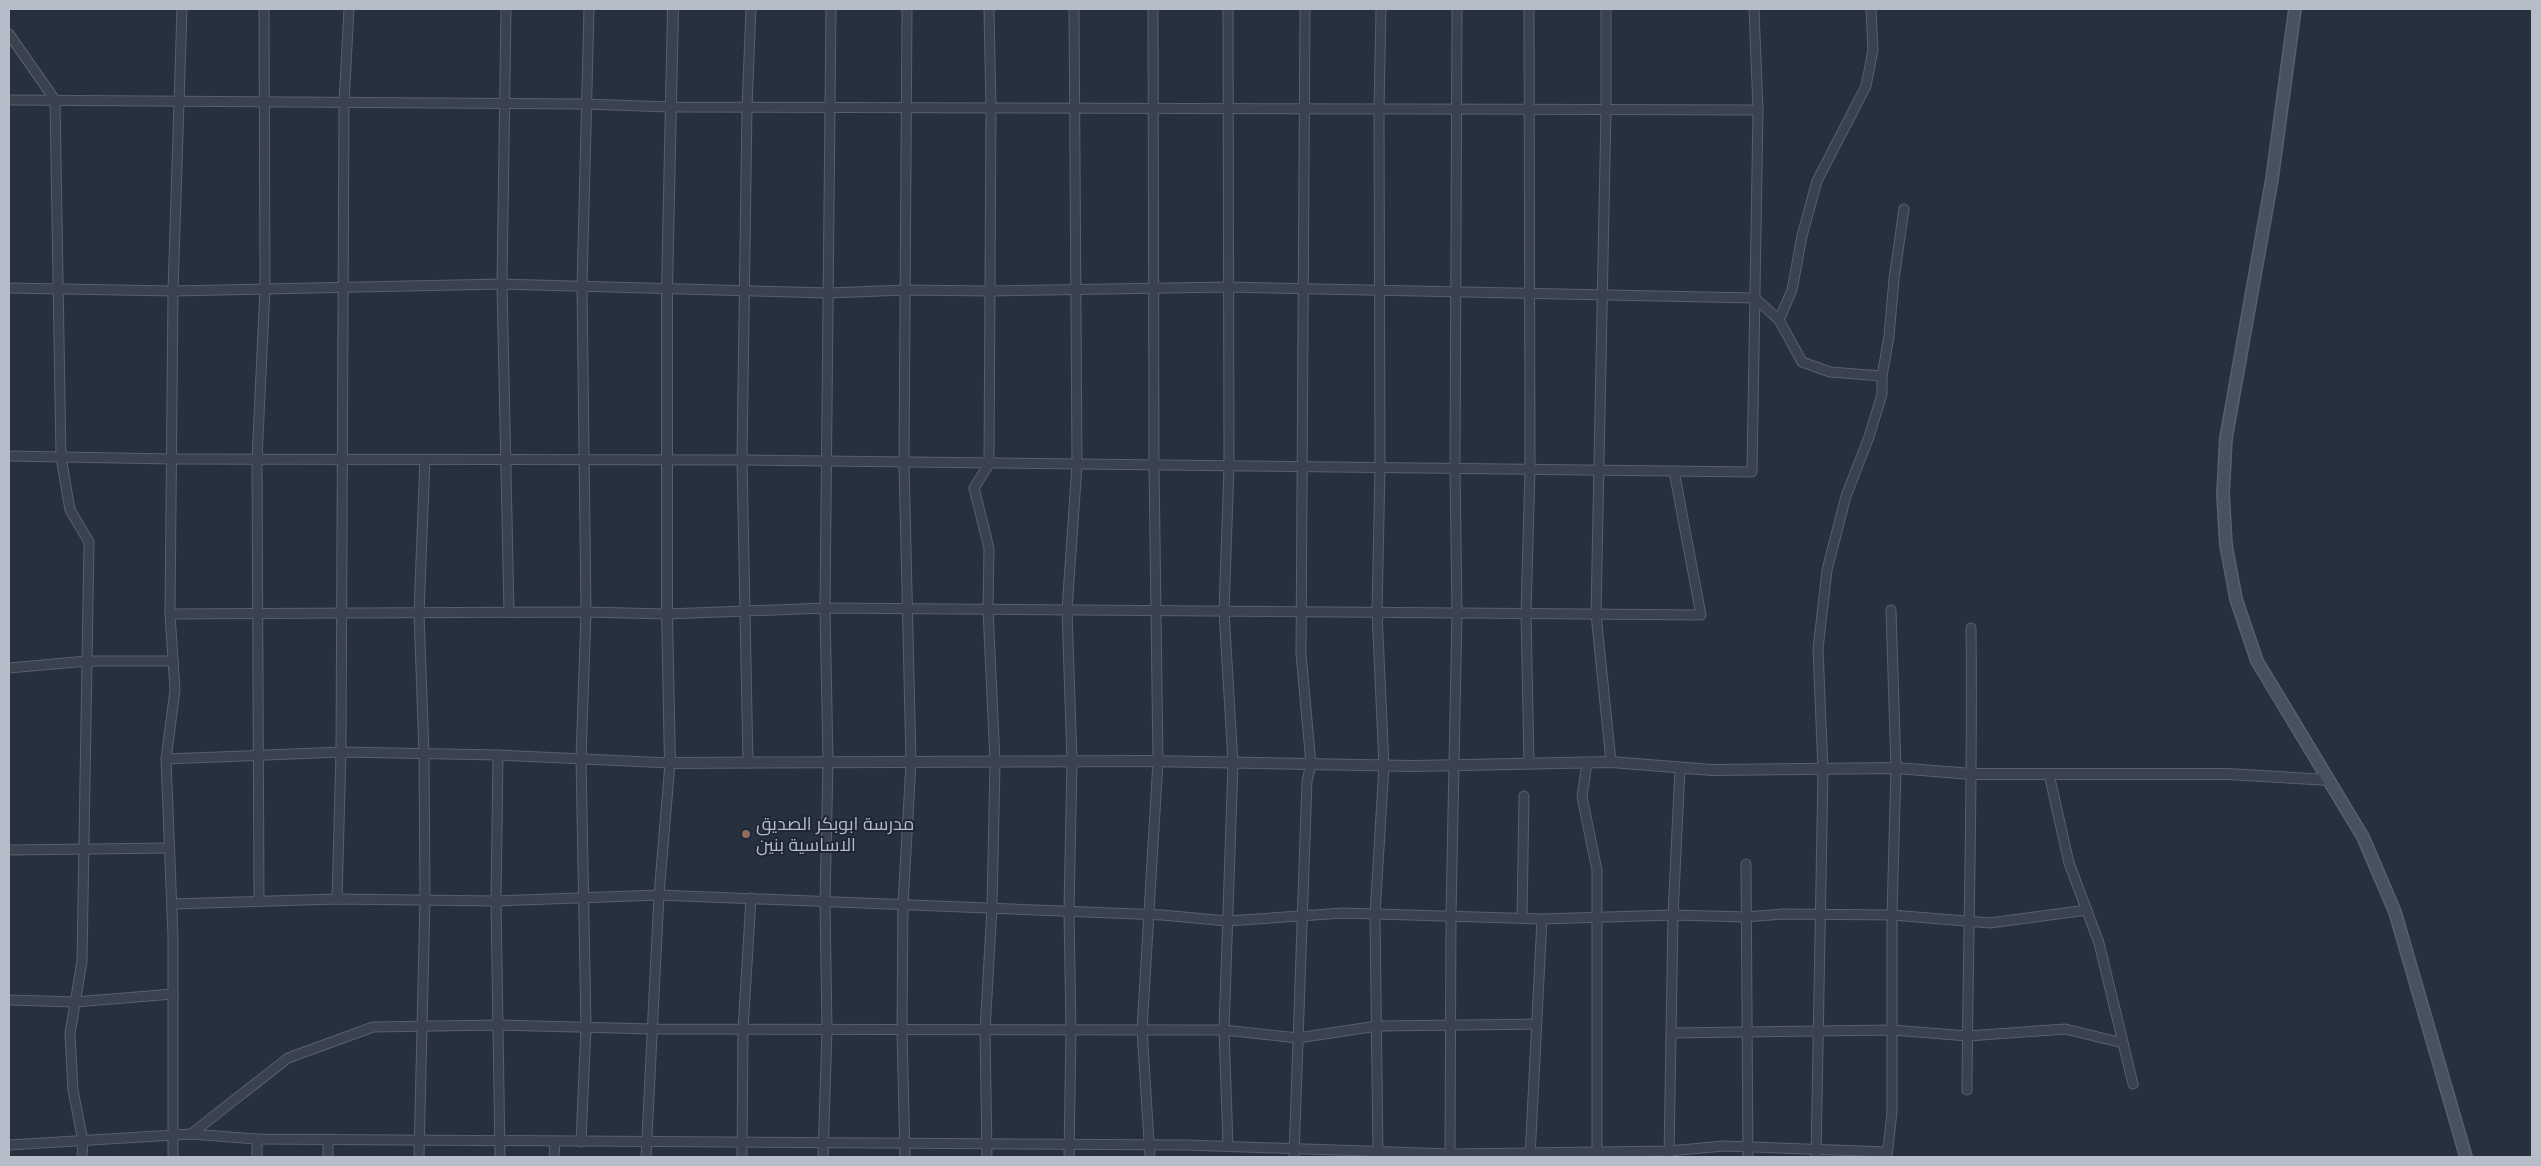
<svg xmlns="http://www.w3.org/2000/svg" width="2541" height="1166" font-family="'Nunito Sans',Cairo,sans-serif">
<style>
.lines{fill:none;stroke-linecap:round;stroke-linejoin:round}
.minor-casing{stroke:#57606c;stroke-width:11}
.tertiary-casing{stroke:#57606c;stroke-width:12}
.secondary-casing{stroke:#57606c;stroke-width:14}
.minor{stroke:#39424e;stroke-width:9}
.tertiary{stroke:#39424e;stroke-width:10}
.secondary{stroke:#485160;stroke-width:11}
.education-dot{fill:#8d6e63;stroke:#1e2733;stroke-width:2}
.labels{text-anchor:middle;dominant-baseline:central;stroke-width:4;stroke-linejoin:round;paint-order:stroke}
.poi-label{font-size:18px;fill:#b6bdc9;stroke:#1e2733;text-anchor:start}
</style>
<rect width="100%" height="100%" fill="#26303e"/>
<g class="lines">
<g class="minor-casing">
<g id="minor">
<polyline points="182,9 173,291 170,614 586,612 667,614 825,608 1701,615 1674,471"/>
<polyline points="506,9 502,284 509,612"/>
<polyline points="1228,9 1229,467 1224,611 1233,763 1224,1030 1228,1146"/>
<polyline points="1529,9 1530,469 1526,613 1529,764"/>
<polyline points="1606,9 1606,110 1596,614 1611,762"/>
<polyline points="9,34 55,100 61,457 70,510 89,542 82,961 70,1034 73,1090 83,1141 82,1157"/>
<polyline points="9,100 585,104 670,107 1758,110 1754,9"/>
<polyline points="9,288 173,291 502,284 829,293 905,290 990,291 1228,287 1755,298 1779,320 1802,362 1830,372 1882,376"/>
<polyline points="1779,320 1792,290 1802,236 1817,181 1866,86 1873,50 1871,9"/>
<polyline points="9,456 172,459 742,460 1752,472 1758,110"/>
<polyline points="170,614 175,690 166,759 173,937 173,1157"/>
<polyline points="9,668 87,661 173,661"/>
<polyline points="498,755 496,901 500,1157"/>
<polyline points="166,759 341,752 498,755 670,763 659,895 646,1157"/>
<polyline points="748,763 742,460 747,107 751,9"/>
<polyline points="1587,763 1582,797 1597,870 1597,1156"/>
<polyline points="2049,774 2069,863 2099,943 2133,1084"/>
<polyline points="9,850 169,848"/>
<polyline points="1746,864 1748,1157"/>
<polyline points="337,899 341,752 344,103 349,9"/>
<polyline points="259,901 257,459 265,289 264,9"/>
<polyline points="172,904 337,899 496,901 659,895 1162,915 1227,921 1343,913 1542,919 1673,915 1746,917 1782,914 1892,915 1990,923 2087,910"/>
<polyline points="1522,917 1524,796"/>
<polyline points="9,1000 75,1002 173,994"/>
<polyline points="1671,1033 1892,1030 1968,1036 2065,1029 2123,1043"/>
<path d="M1967,1090c1,-154 6,-308 4,-462"/>
<polyline points="191,1134 288,1058 373,1027 498,1025 652,1029 1224,1030 1298,1038 1377,1026 1536,1024"/>
<polyline points="328,1139 328,1157"/>
<polyline points="581,1142 586,1027 581,758 586,612 582,286 589,9"/>
<polyline points="9,1145 191,1134 257,1139 1187,1145 1450,1154 1669,1151 1724,1146 1887,1152"/>
<polyline points="1378,1156 1375,914 1384,766 1377,612 1380,468 1379,109 1381,9"/>
<polyline points="257,1157 257,1139"/>
<polyline points="419,1157 425,899 424,753 419,613 425,459"/>
<polyline points="554,1157 555,1142"/>
<polyline points="742,1157 743,1030 751,898"/>
<polyline points="823,1157 827,1030 825,902 828,762 825,608 831,9"/>
<polyline points="905,1157 902,1030 903,905 911,762 904,463 907,9"/>
<polyline points="987,1157 985,1030 992,908 995,762 988,609 989,548 974,488 989,464 991,109 989,9"/>
<polyline points="1069,1157 1071,1030 1069,911 1072,761 1067,610 1077,465 1074,9"/>
<polyline points="1150,1157 1142,1030 1158,761 1154,466 1153,9"/>
<polyline points="1294,1157 1307,781 1311,764 1301,654 1305,9"/>
<polyline points="1450,1157 1451,915 1457,613 1455,469 1457,9"/>
<polyline points="1530,1157 1542,919"/>
<polyline points="1669,1157 1673,915 1680,768"/>
<polyline points="1816,1157 1823,771 1818,649 1827,570 1846,496 1869,437 1882,394 1882,376 1889,336 1894,279 1904,209"/>
<polyline points="1887,1157 1892,1112 1892,915 1896,768 1891,610"/>
</g>
</g>
<g class="tertiary-casing">
<polyline id="tertiary" points="673,9 667,290 667,614 670,763 1148,761 1413,766 1611,762 1712,770 1896,768 1972,774 2228,774 2329,780"/>
</g>
<g class="secondary-casing">
<polyline id="secondary" points="2295,9 2272,179 2226,438 2223,494 2226,545 2236,599 2257,661 2363,837 2395,912 2466,1157"/>
</g>
<use href="#minor" class="minor"/>
<use href="#tertiary" class="tertiary"/>
<use href="#secondary" class="secondary"/>
</g>
<circle class="education-dot" cx="746" cy="834" r="5"/>
<g class="labels">
<g class="poi-label">
<text x="756" y="824">مدرسة ابوبكر الصديق<tspan x="756" dy="21">الاساسية بنين</tspan></text>
</g>
</g>
<rect width="2541" height="1166" fill="none" stroke="#b6bdc9" stroke-width="20"/>
</svg>
